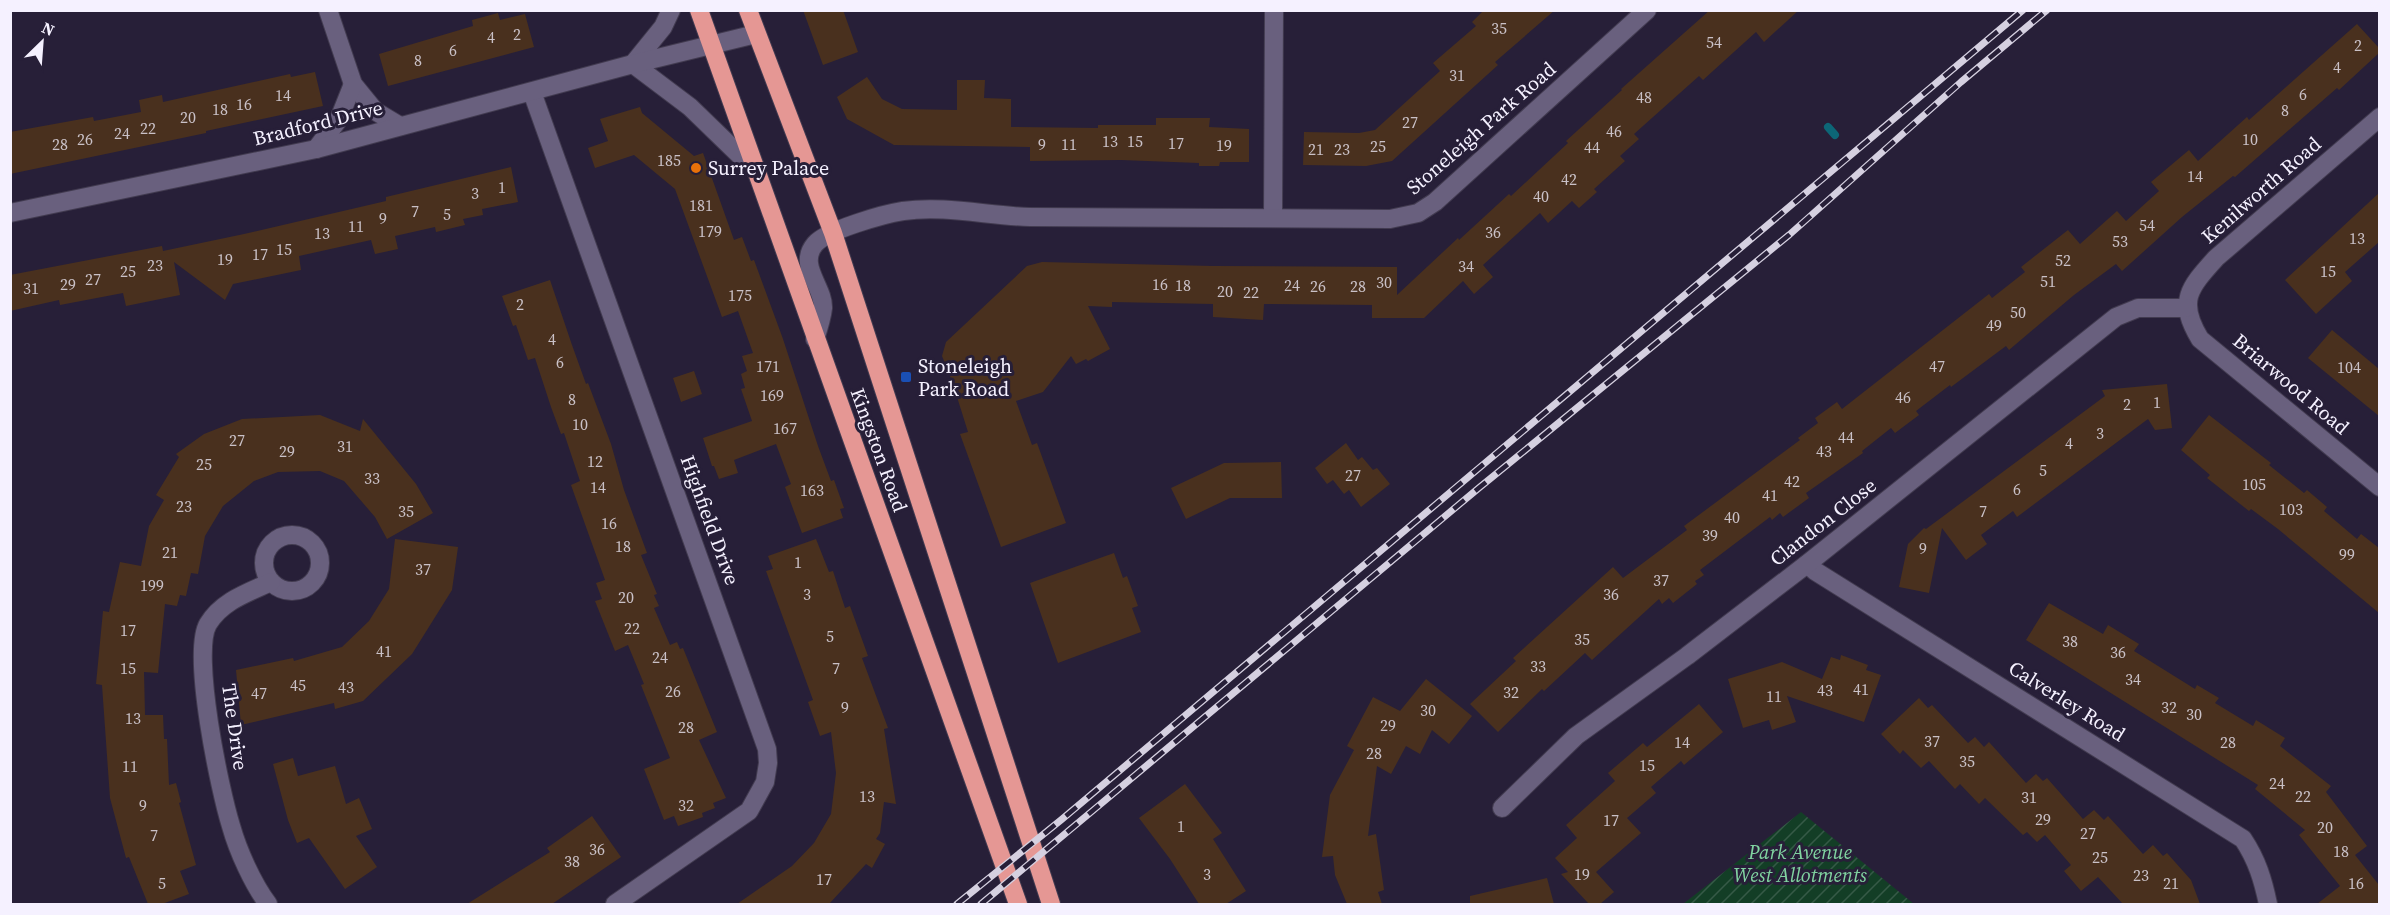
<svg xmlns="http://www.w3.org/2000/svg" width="2390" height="915" font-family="'Source Serif 4',serif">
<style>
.garden{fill:url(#garden-furrows)}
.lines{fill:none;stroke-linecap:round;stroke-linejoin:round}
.stream{stroke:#0d6677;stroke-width:8}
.building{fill:#49301e}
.minor-casing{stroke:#423b50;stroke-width:20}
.highway-casing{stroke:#423b50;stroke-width:20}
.minor{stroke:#69607e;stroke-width:18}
.highway{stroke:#e59794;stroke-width:18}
.rail-casing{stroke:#d5d0e0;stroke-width:7}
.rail{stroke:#271f38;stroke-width:4.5;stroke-dasharray:14;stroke-linecap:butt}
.food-dot{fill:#e8710a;stroke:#271f38;stroke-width:2}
.transit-dot{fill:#1a4fb4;stroke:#271f38;stroke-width:2}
.labels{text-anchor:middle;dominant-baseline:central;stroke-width:6;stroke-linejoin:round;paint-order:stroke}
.number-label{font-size:16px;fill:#cac1c7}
.street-label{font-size:20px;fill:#f5f1ff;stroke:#271f38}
.poi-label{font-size:20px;fill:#f5f1ff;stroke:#271f38;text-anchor:start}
.park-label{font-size:20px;font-style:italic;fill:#81d4a1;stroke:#271f38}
</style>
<defs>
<pattern id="garden-furrows" width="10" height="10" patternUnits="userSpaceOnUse" patternTransform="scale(1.5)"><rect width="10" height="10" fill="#133e26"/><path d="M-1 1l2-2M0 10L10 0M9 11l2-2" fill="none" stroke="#365a47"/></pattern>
</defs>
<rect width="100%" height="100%" fill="#271f38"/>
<polygon class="garden" points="1801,812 1914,904 1683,904"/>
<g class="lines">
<polyline class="stream" points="1828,127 1835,135"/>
</g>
<g class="building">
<polygon points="803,10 843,10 858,52 823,65"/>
<polygon points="1484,10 1555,10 1495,62 1498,65 1392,161 1366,166 1303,165 1304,132 1359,133 1375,130 1440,71 1433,63 1476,26 1472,22"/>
<polygon points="1710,10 1799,10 1764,42 1756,32 1703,80 1699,76 1634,134 1639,139 1620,156 1625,161 1594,189 1597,192 1579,208 1572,201 1548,223 1540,213 1483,265 1493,277 1474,294 1463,281 1424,318 1372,318 1372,305 1264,304 1263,320 1213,317 1213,304 1112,302 1112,307 1088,306 1110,349 1088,361 1086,359 1076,364 1071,356 1043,392 1016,401 1032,445 1037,443 1066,523 1001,547 960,434 968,432 952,381 942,356 946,342 1027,266 1042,262 1213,266 1397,267 1397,295 1458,238 1459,240 1509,194 1511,196 1568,143 1566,141 1622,90 1621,89"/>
<polygon points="498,13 500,20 525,14 534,47 388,86 379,54 473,26 472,20"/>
<polygon points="2357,24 2379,48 2379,53 2339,90 2337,88 2235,177 2233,176 2182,217 2122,271 2116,264 2074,295 2009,350 2006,346 1951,387 1950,385 1916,411 1919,415 1895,433 1891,428 1862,451 1863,453 1806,493 1809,498 1783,517 1780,513 1772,520 1770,517 1700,570 1704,575 1695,581 1697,584 1673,603 1669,598 1662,604 1659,599 1592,660 1585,653 1544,691 1542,689 1498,732 1470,704 1516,661 1513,658 1613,567 1623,578 1687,530 1684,526 1800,440 1798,438 1818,423 1815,418 1837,402 1842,409 1989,294 1992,298 2025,272 2021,267 2068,230 2080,244 2117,211 2126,221 2159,191 2151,182 2189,150 2198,161 2247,117 2249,120"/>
<polygon points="315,72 323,106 206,131 206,133 163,142 10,174 10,132 93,117 94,121 141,112 139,100 162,95 163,102 290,74 291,77"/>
<polygon points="867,77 882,99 902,109 957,110 957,80 985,80 984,98 1011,99 1011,127 1098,128 1098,125 1156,125 1156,118 1210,118 1209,127 1249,129 1249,162 1220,162 1219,166 1199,166 1199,163 1121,160 1030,161 1030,147 894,145 847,119 837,97"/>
<polygon points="640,107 642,113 694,156 703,153 734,240 742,237 751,261 754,260 783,339 818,446 831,481 834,480 844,508 840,509 843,518 802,533 785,487 791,484 776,444 734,460 738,473 719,479 714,466 712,466 703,438 752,421 741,389 745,388 741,374 747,371 742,356 753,353 738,311 722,317 675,189 634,155 595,168 588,148 608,141 600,119"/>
<polygon points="511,167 518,202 482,209 483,215 463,219 465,225 436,232 435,227 395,236 398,249 375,254 371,240 299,256 301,270 233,284 225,300 174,262 180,295 126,306 123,293 60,305 59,300 10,311 10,275 162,246 163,251 244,234 386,201 386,197"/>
<polygon points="2379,193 2379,242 2345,272 2352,281 2316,314 2285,280"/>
<polygon points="550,280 572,345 586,384 588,383 611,444 624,490 647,553 641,555 657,594 654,595 659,606 654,608 670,645 677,642 680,649 683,648 717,732 699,740 726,798 713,803 715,808 702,813 703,817 678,826 674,816 664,820 644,769 670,758 641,685 644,684 628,645 615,651 595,601 602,599 596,583 605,580 571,485 580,481 564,433 561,434 551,407 535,358 528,360 516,325 513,326 502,296"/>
<polygon points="2332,330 2379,369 2379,416 2308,358"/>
<polygon points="694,371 702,394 681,402 673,378"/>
<polygon points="2167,384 2172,428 2155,430 2148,419 2017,517 2013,511 1981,535 1987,544 1966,560 1942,528 1929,593 1899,587 1908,544 1924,528 1926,529 2105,396 2102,390"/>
<polygon points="320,415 360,431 363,419 416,484 433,513 387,539 375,517 344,481 320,471 278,472 254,481 223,506 205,536 198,574 191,573 186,596 180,595 177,606 165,604 158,673 144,672 145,715 163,715 164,739 167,739 169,785 176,783 181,802 179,803 196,865 180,871 189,894 162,904 148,904 129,857 126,858 110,798 102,685 96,684 103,611 109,612 120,562 141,566 149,526 164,500 156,495 179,457 176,454 204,434 242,419"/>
<polygon points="2209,415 2271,463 2269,465 2304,493 2307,490 2327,507 2324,511 2357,539 2361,534 2379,548 2379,613 2278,529 2251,509 2249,511 2207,478 2210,475 2181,450"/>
<polygon points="1346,443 1358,460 1362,457 1373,470 1377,468 1390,484 1361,507 1349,490 1344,494 1333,480 1327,484 1315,468"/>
<polygon points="1281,462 1282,498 1230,498 1186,519 1171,488 1224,463"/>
<polygon points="395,539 458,547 452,590 412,654 363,701 335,709 334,703 241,725 236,670 293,658 294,661 342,647 369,621 389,589"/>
<polygon points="816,539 829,572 833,571 845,608 850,606 868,656 862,658 888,728 884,729 896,804 884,802 880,833 876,839 885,844 872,868 866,864 829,904 737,904 792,866 814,843 831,814 836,773 831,732 820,736 808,702 813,700 766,571 773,569 768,556"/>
<polygon points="1114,553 1123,578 1127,576 1138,606 1132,608 1141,632 1058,663 1030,583"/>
<polygon points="2049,603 2103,634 2108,625 2139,644 2134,651 2195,689 2197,685 2219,698 2215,703 2253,726 2256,720 2285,738 2280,746 2331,786 2326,792 2367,846 2355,855 2379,885 2379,904 2317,904 2340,886 2299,835 2305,830 2255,789 2258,785 2026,640"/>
<polygon points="1841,655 1868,665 1866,670 1881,675 1864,722 1787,696 1796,722 1772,730 1769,720 1743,728 1728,679 1782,662 1822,679 1831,657 1840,660"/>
<polygon points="1426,679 1472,716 1449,744 1432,730 1420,754 1406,746 1391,774 1377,766 1368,836 1376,834 1384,890 1378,892 1382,904 1347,904 1335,875 1333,856 1322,857 1330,795 1354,750 1347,746 1373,697 1400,711"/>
<polygon points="1919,698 1928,708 1932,705 1968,743 1975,737 1984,747 1989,742 2026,783 2036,774 2043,781 2047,778 2083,819 2094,810 2104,820 2108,816 2143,854 2153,845 2163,856 2167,853 2191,880 2200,904 2123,904 2098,877 2081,891 2064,871 2071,865 2045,835 2037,842 2027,832 2023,835 1985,798 1979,804 1960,784 1955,789 1929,761 1921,768 1903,750 1900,754 1881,734"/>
<polygon points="1699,704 1723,732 1684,765 1681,761 1651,787 1656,793 1627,818 1641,833 1596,872 1614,892 1600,904 1589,904 1561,874 1568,872 1555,858 1577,838 1566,825 1615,781 1608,773 1643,743 1647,747"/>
<polygon points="293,758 298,776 335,766 346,804 359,798 372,829 356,836 377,867 345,889 309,838 297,843 288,820 273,764"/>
<polygon points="1185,784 1222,833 1213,839 1246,891 1226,904 1199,904 1170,859 1139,818"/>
<polygon points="592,816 621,857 552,904 467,904 550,852 547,848"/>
<polygon points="1547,878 1554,904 1470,904 1470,896"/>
</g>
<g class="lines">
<g class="minor-casing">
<g id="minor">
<polyline points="328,10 353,84 375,111 400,126"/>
<polyline points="633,64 690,107 755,170"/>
<polyline points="633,64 663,27 671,10"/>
<polyline points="532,92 767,749 768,763 765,782 749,811 615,904"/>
<path d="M2380,117l-164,141c-27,30 -39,43 -16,81l180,148"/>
<polyline points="316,149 339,119 353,84"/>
<polyline points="10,213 316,149 633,64 756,34"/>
<polyline points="1273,218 1274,10"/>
<path d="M815,339c3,-9 7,-21 8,-31 1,-21 -26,-43 -8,-64 12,-14 69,-30 88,-33 42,-6 86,5 127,6 120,0 240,1 360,2l28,-6 17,-11 212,-192"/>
<circle cx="292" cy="563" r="28"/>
<path d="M1807,564l8,7 428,268c14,21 20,41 25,65"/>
<polyline points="1502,808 1576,736 1687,656 1807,564 2116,317 2138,308 2186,308"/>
<path d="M268,904c-15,-20 -30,-53 -37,-78 -11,-35 -40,-173 -23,-202 14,-23 39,-31 63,-42"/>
</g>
</g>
<g class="highway-casing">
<g id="highway">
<polyline points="699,10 1018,904"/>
<polyline points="748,10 833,233 1051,904"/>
</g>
</g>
<use href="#minor" class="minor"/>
<use href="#highway" class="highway"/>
<g class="rail-casing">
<g id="rail">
<polyline points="957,904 1061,820 2023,10"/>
<polyline points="981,904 1480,487 1789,235 1961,82 2047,10"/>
</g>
</g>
<use href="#rail" class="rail"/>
</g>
<circle class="food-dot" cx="696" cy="168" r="6"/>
<rect class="transit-dot" x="900" y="371" width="12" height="12" rx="3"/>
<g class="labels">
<g class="number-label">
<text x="1499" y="28">35</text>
<text x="517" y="34">2</text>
<text x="491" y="37">4</text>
<text x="1714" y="42">54</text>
<text x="2358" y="45">2</text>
<text x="453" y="50">6</text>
<text x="418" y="60">8</text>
<text x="2337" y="67">4</text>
<text x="1457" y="75">31</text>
<text x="2303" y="94">6</text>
<text x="283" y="95">14</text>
<text x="1644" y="97">48</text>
<text x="244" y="104">16</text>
<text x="220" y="109">18</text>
<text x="2285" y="110">8</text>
<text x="188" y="117">20</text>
<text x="1410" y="122">27</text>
<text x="148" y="128">22</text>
<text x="1614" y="131">46</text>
<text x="122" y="133">24</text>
<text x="85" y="139">26</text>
<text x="2250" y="139">10</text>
<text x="1110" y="141">13</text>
<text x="1135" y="141">15</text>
<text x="1176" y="143">17</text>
<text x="60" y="144">28</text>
<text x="1042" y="144">9</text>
<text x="1069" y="144">11</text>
<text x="1224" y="145">19</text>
<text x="1378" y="146">25</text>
<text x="1592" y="147">44</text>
<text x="1316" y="149">21</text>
<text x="1342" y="149">23</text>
<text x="669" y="160">185</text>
<text x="2195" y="176">14</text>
<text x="1569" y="179">42</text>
<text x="502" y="187">1</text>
<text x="475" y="193">3</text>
<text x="1541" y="196">40</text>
<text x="701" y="205">181</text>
<text x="415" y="211">7</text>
<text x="447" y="214">5</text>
<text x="383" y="218">9</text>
<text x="2147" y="225">54</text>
<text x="356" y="226">11</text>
<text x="710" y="231">179</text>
<text x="1493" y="232">36</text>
<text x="322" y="233">13</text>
<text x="2357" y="238">13</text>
<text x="2120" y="241">53</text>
<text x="284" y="249">15</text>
<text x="260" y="254">17</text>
<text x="225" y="259">19</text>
<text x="2063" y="260">52</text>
<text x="155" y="265">23</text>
<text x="1466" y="266">34</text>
<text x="128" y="271">25</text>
<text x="2328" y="271">15</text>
<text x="93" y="279">27</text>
<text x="2048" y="281">51</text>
<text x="1384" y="282">30</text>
<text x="68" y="284">29</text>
<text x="1160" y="284">16</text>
<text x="1183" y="285">18</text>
<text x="1292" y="285">24</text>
<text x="1318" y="286">26</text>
<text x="1358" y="286">28</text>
<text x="31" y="288">31</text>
<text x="1225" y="291">20</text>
<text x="1251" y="292">22</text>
<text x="740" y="295">175</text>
<text x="520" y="304">2</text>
<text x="2018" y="312">50</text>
<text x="1994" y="325">49</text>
<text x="552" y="339">4</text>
<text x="560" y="362">6</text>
<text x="768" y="366">171</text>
<text x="1937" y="366">47</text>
<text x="2349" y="367">104</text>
<text x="772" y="395">169</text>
<text x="1903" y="397">46</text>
<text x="572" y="399">8</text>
<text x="2157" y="402">1</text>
<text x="2127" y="404">2</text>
<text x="580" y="424">10</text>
<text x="785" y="428">167</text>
<text x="2100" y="433">3</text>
<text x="1846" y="437">44</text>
<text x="237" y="440">27</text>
<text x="2069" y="443">4</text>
<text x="345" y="446">31</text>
<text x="287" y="451">29</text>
<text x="1824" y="451">43</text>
<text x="595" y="461">12</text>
<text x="204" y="464">25</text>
<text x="2043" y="470">5</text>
<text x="1353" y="475">27</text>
<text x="372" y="478">33</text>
<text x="1792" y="481">42</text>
<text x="2254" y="484">105</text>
<text x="598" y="487">14</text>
<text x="2017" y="489">6</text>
<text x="812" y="490">163</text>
<text x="1770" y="495">41</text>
<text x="184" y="506">23</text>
<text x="2291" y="509">103</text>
<text x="406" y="511">35</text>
<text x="1983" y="511">7</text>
<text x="1732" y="517">40</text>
<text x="609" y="523">16</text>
<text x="1710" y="535">39</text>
<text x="623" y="546">18</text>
<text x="1923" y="548">9</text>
<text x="170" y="552">21</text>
<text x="2347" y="554">99</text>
<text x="798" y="562">1</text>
<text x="423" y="569">37</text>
<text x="1661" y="580">37</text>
<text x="152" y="585">199</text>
<text x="807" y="594">3</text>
<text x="1611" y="594">36</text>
<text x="626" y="597">20</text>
<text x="632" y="628">22</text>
<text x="128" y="630">17</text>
<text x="830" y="636">5</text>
<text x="1582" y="639">35</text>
<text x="2070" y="641">38</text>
<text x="384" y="651">41</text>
<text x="2118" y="652">36</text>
<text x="660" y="657">24</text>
<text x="1538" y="666">33</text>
<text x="128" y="668">15</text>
<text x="836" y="668">7</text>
<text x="2133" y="679">34</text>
<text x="298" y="685">45</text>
<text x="346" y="687">43</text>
<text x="1861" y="689">41</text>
<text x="1825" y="690">43</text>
<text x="673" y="691">26</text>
<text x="1511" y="692">32</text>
<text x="259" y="693">47</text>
<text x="1774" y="696">11</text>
<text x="845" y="707">9</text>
<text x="2169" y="707">32</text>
<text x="1428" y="710">30</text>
<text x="2194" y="714">30</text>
<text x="133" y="718">13</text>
<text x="1388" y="725">29</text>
<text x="686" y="727">28</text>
<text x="1932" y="741">37</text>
<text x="1682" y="742">14</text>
<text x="2228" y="742">28</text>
<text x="1374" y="753">28</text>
<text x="1967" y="761">35</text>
<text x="1647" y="765">15</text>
<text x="130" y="766">11</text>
<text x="2277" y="783">24</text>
<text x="867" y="796">13</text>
<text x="2303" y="796">22</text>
<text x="2029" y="797">31</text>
<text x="143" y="805">9</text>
<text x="686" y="805">32</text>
<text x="2043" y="819">29</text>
<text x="1611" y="820">17</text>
<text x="1181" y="826">1</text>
<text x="2325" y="827">20</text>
<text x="2088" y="833">27</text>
<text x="154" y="835">7</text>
<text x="597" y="849">36</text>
<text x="2341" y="851">18</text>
<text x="2100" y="857">25</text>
<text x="572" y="861">38</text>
<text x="1207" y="874">3</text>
<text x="1582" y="874">19</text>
<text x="2141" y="875">23</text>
<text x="824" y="879">17</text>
<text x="162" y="883">5</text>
<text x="2171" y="883">21</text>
<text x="2356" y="883">16</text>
</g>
<g class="street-label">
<text transform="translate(318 123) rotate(-14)">Bradford Drive</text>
<text transform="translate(1481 128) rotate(-41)">Stoneleigh Park Road</text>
<text transform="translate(2261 190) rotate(-41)">Kenilworth Road</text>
<text transform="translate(2291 384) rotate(40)">Briarwood Road</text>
<text transform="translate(879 450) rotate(70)">Kingston Road</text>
<text transform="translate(710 520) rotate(70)">Highfield Drive</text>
<text transform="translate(1823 522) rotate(-38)">Clandon Close</text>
<text transform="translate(2067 701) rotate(32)">Calverley Road</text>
<text transform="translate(235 727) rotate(82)">The Drive</text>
</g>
<g class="poi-label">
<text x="708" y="168">Surrey Palace</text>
<text x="918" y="366">Stoneleigh<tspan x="918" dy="23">Park Road</tspan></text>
</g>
<g class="park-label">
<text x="1800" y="852">Park Avenue<tspan x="1800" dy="23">West Allotments</tspan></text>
</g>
</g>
<rect width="2390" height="915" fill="none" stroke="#f5f1ff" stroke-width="24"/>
<g transform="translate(42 42) rotate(25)" stroke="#271f38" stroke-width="4.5" paint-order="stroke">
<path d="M0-4.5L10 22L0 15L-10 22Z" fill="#f5f1ff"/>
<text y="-9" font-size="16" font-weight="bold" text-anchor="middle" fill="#f5f1ff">N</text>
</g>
</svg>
